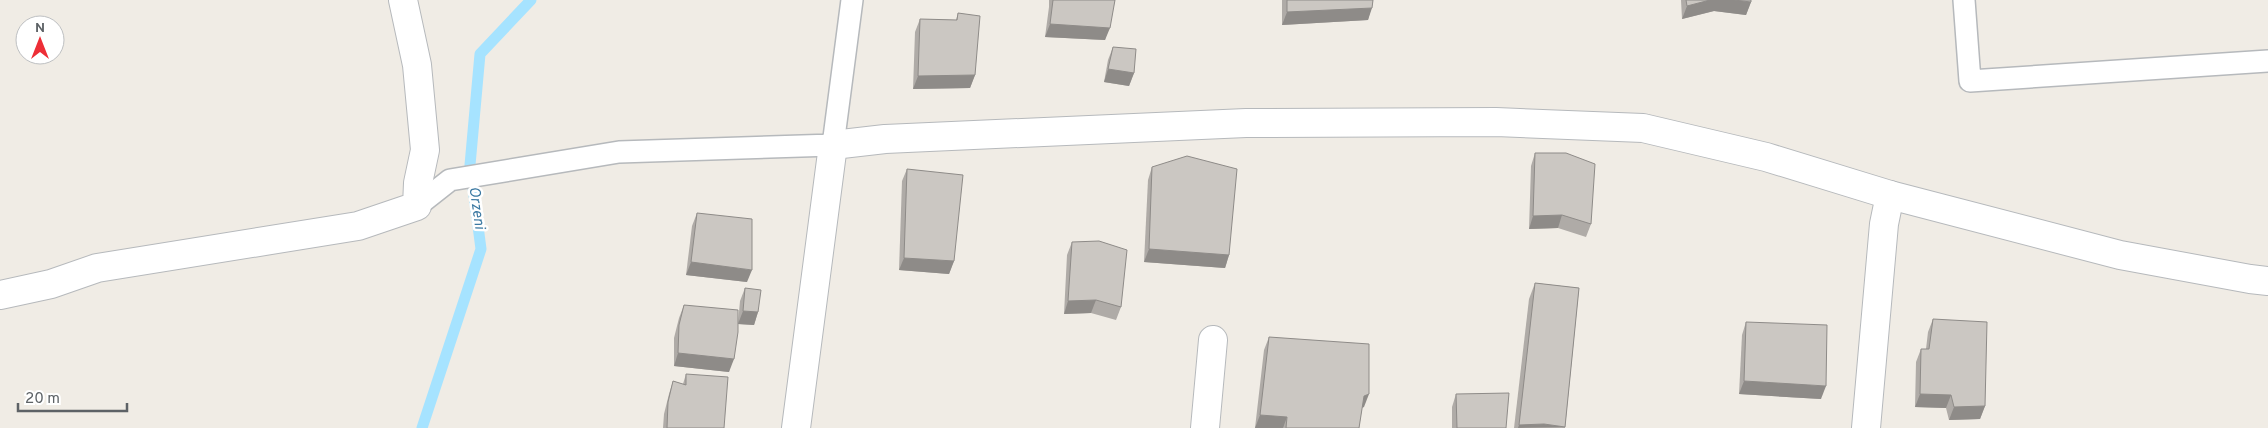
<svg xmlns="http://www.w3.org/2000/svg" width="2268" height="428" font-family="Overpass,sans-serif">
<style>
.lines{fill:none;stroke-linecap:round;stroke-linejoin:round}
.stream{stroke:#a6e3ff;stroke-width:11}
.service-casing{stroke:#b6b9bc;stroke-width:24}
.minor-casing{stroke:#b6b9bc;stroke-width:30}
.service{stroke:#fff;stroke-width:21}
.minor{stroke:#fff;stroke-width:28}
.wall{fill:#afaba7}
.shaded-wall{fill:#8e8b88}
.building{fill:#cbc7c2;stroke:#8e8b88}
.labels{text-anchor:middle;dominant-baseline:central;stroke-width:5;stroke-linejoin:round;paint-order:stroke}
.water-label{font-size:15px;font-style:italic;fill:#3b79a2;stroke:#fff}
</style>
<rect width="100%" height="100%" fill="#f0ece5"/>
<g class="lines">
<polyline class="stream" points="422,428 481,249 470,165 480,54 531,0"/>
<g class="service-casing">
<g id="service">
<polyline points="1964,0 1970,81 2268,61"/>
<polyline points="417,206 450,180 619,152 833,145 852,0"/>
</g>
</g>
<g class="minor-casing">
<g id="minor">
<polyline points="0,295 51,284 97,268 358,226 417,206 418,183 425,150 417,65 403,0"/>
<polyline points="796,428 833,145 885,139 1246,123 1496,122 1643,128 1766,157 1890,195 2120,255 2250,279 2268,281"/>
<polyline points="1205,428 1213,340"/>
<polyline points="1866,428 1884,224 1890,195"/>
</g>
</g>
<use href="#service" class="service"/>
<use href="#minor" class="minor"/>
</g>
<g class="wall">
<polygon points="1049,0 1115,0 1105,40 1045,37 1049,7"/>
<polygon points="1282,0 1373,0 1368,20 1282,25"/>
<polygon points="1681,0 1751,0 1751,2 1746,15 1714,11 1682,19"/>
<polygon points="958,13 975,75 970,88 913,89 915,32 920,19 956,20"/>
<polygon points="1113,47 1134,73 1129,86 1104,82 1108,60"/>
<polygon points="1535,153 1591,224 1586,237 1558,228 1529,229 1531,166"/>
<polygon points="1152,167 1229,255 1225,268 1144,262 1148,180"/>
<polygon points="907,169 954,261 949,274 899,270 902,181"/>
<polygon points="697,213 747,282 686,275 692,226"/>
<polygon points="1072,242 1121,307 1116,320 1091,313 1064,314 1067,255"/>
<polygon points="1535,283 1579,288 1565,428 1514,428 1529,299"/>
<polygon points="745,288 758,312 754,325 738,324 729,372 674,366 674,338 679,318 684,305 738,323 740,301"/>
<polygon points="1933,319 1985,406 1980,419 1949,420 1946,408 1915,407 1916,362 1921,349 1926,349 1928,332"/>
<polygon points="1746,322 1821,399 1739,394 1742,335"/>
<polygon points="1269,337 1364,407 1362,408 1359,428 1255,428 1264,350"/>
<polygon points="686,374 724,428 663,428 664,414 669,394 673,381 683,384"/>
<polygon points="1456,394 1506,428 1452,428 1452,407"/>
</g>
<g class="shaded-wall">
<polygon points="1710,0 1734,0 1751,2 1746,15 1714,11 1682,19 1687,6"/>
<polygon points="1372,8 1368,20 1282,25 1287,12"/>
<polygon points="1050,24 1110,28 1105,40 1045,37"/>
<polygon points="1108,69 1134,73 1129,86 1104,82"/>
<polygon points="975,75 970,88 913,89 918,76"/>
<polygon points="1562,215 1558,228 1529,229 1533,216"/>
<polygon points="1149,249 1229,255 1225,268 1144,262"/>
<polygon points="904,258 954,261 949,274 899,270"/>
<polygon points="691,262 752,270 747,282 686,275"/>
<polygon points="1096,300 1091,313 1064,314 1068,301"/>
<polygon points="743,311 758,312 754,325 738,324"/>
<polygon points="678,353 734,359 729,372 674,366"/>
<polygon points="1744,381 1826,386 1821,399 1739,394"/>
<polygon points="1369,394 1364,407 1359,408 1364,396"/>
<polygon points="1920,394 1951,395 1946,408 1915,407"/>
<polygon points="1985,406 1980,419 1949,420 1954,407"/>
<polygon points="1260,415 1287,417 1283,428 1255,428"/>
<polygon points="1544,424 1565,427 1518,428 1519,425"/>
</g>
<g class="building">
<polygon points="1053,0 1115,0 1110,28 1050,24"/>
<polygon points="1287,0 1373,0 1372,8 1287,12"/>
<polygon points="1686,0 1710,0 1687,6"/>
<polygon points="1734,0 1751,0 1751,2"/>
<polygon points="958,13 980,16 975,75 918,76 920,19 957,20"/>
<polygon points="1113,47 1136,49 1134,73 1108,69"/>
<polygon points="1535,153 1566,153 1595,164 1591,224 1562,215 1533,216"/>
<polygon points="1187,156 1237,169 1229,255 1149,249 1152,167"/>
<polygon points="907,169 963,175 954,261 904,258"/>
<polygon points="697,213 752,219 752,270 691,262"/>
<polygon points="1099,241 1127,250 1121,307 1096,300 1068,301 1072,242"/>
<polygon points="1535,283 1579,288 1565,427 1544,424 1519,425"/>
<polygon points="745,288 761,290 758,312 743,311"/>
<polygon points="684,305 738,310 738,332 734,359 678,353 679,325"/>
<polygon points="1933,319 1987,322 1985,406 1954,407 1951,395 1920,394 1921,349 1929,349"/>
<polygon points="1746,322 1827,325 1826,386 1744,381"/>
<polygon points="1269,337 1369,344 1369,394 1364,396 1359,428 1286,428 1287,417 1260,415"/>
<polygon points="686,374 728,377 724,428 667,428 668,402 673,381 686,385"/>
<polygon points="1509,393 1506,428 1457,428 1456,394"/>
</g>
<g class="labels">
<g class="water-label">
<text transform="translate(476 208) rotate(82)">Orzeni</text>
</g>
</g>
<g transform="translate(40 40)"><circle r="24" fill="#ffffff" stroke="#bec0c2"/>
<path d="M0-4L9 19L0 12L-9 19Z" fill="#ed2e36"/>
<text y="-8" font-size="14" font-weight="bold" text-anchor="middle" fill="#5d6266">N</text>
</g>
<path d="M18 403v8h109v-8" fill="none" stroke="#5d6266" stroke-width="2.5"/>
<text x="25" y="403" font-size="15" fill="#5d6266" stroke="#ffffff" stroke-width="4" paint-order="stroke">20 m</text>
</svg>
